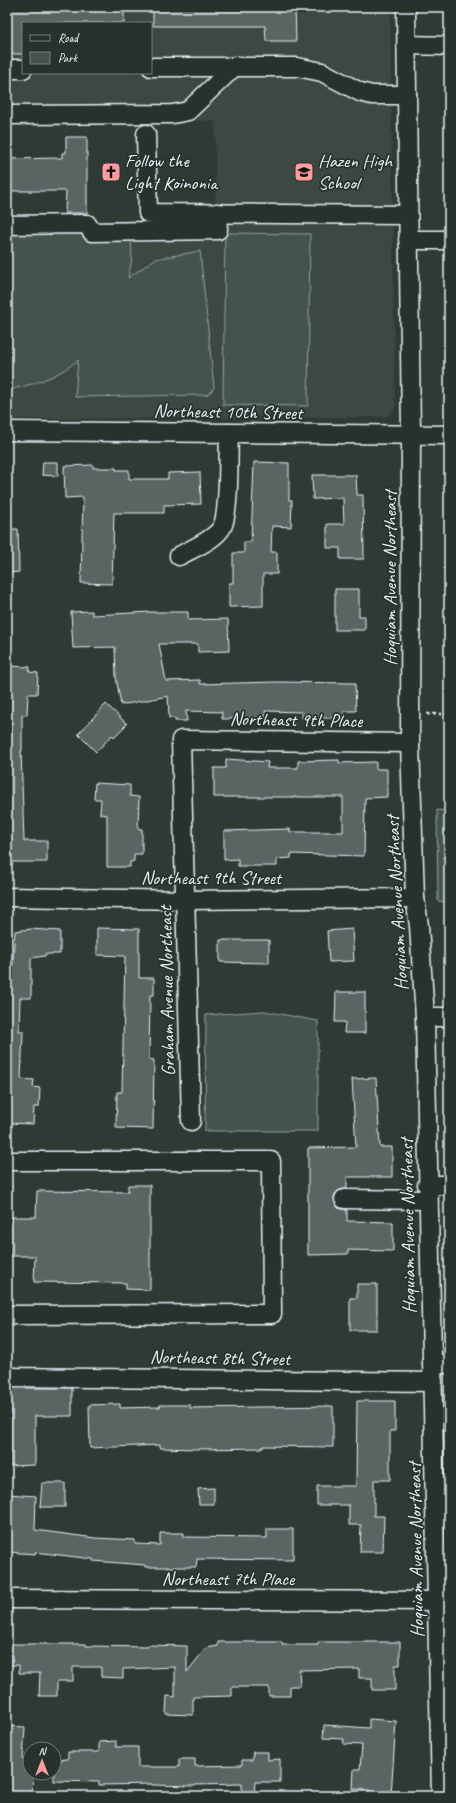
<svg xmlns="http://www.w3.org/2000/svg" width="456" height="1803" font-family="Caveat,sans-serif">
<style>
.built{fill:#3b4843;fill-rule:evenodd}
.green{fill:#45524e;stroke:#96a2a3}
.building{fill:#596563;stroke:#e8f1f8}
.lines{fill:none;stroke-linecap:round;stroke-linejoin:round}
.minor-casing{stroke:#e8f1f8;stroke-width:21}
.path{stroke:#e8f1f8;stroke-width:2.5;stroke-dasharray:3 3;stroke-linecap:butt}
.minor{stroke:#26332d;stroke-width:18}
.labels{text-anchor:middle;dominant-baseline:central;stroke-width:3.5;stroke-linejoin:round;paint-order:stroke}
.poi-label{font-size:19px;fill:#e8f1f8;stroke:#26332d;text-anchor:start}
.street-label{font-size:19px;fill:#e8f1f8;stroke:#26332d}
</style>
<rect width="100%" height="100%" fill="#2e3b35"/>
<filter id="ink" filterUnits="userSpaceOnUse"><feTurbulence type="fractalNoise" baseFrequency=".025" numOctaves="2"/><feDisplacementMap in="SourceGraphic" scale="8" xChannelSelector="R" yChannelSelector="G"/><feConvolveMatrix kernelMatrix="1 2 1 2 8 2 1 2 1" color-interpolation-filters="sRGB"/></filter>
<g filter="url(#ink)">
<path class="built" d="M7,7h383l5,401 -8,9 -380,2v-197l209,-3 -1,-98 -208,2zM23,23h128v50h-128z"/>
<g class="green">
<path d="M7,232l124,3 1,24 -4,19 27,-19 45,-8 14,137 -7,7 -132,2 3,-37c-20,17 -45,25 -71,30z"/>
<polygon points="225,233 310,234 308,406 223,405"/>
<polygon points="449,563 449,702 447,702 448,564"/>
<polygon points="437,810 449,811 449,902 438,901"/>
<polygon points="264,1011 318,1021 318,1131 205,1131 206,1015"/>
</g>
<g class="building">
<polygon points="7,7 124,7 124,23 23,23 23,54 7,54"/>
<polygon points="153,7 295,7 296,41 266,41 265,26 153,26"/>
<polygon points="66,137 87,137 87,213 65,213 66,191 7,191 7,159 62,158 62,153 66,153"/>
<polygon points="43,462 58,462 58,476 42,475"/>
<polygon points="254,462 289,463 289,500 292,500 291,527 272,526 271,552 277,552 277,574 263,574 263,606 229,607 229,583 233,583 233,553 244,553 244,542 251,542"/>
<polygon points="93,465 93,468 116,468 116,470 129,470 129,479 168,479 168,473 200,472 201,504 164,505 164,513 114,513 112,584 81,583 83,497 65,498 64,466"/>
<polygon points="312,475 356,475 357,495 363,495 364,559 340,559 340,548 327,548 327,524 344,524 343,498 313,499"/>
<polygon points="7,529 18,529 19,572 7,573"/>
<polygon points="335,589 359,589 359,616 365,616 365,630 335,630"/>
<polygon points="92,611 92,615 151,612 188,612 188,620 228,619 229,651 198,652 198,644 159,644 166,681 200,680 200,684 276,682 355,683 356,711 344,711 345,718 302,718 302,712 265,711 266,718 222,719 222,712 186,711 187,721 175,721 175,718 169,718 168,696 121,705 116,677 115,647 73,648 71,612"/>
<polygon points="7,666 30,667 29,672 38,673 37,694 28,694 27,715 22,715 22,751 21,751 24,841 47,841 47,862 7,862"/>
<polygon points="106,704 127,724 114,737 112,735 96,752 78,734"/>
<polygon points="226,759 268,762 267,768 298,768 298,761 339,760 339,763 376,762 376,769 387,769 387,797 365,798 364,856 291,854 291,858 277,859 277,866 238,866 238,859 224,860 224,831 290,829 290,832 343,832 343,797 214,797 214,768 226,768"/>
<polygon points="95,783 130,785 130,796 139,797 138,829 142,829 142,854 134,854 134,861 130,862 130,867 107,867 107,815 100,814 101,799 94,799"/>
<polygon points="97,928 139,929 139,978 154,978 154,995 150,995 149,1059 154,1060 153,1129 116,1128 117,1092 122,1092 125,956 97,955"/>
<polygon points="31,929 60,931 60,954 45,954 45,956 31,958 31,998 20,998 19,1031 23,1031 21,1079 34,1080 33,1087 40,1088 39,1107 34,1107 33,1124 7,1123 7,973 12,973 15,931"/>
<polygon points="352,929 354,961 329,962 327,931"/>
<polygon points="220,940 269,940 269,963 220,962"/>
<polygon points="336,992 365,992 365,1033 344,1033 345,1022 335,1022"/>
<polygon points="376,1078 380,1147 392,1147 392,1177 347,1177 347,1189 339,1190 335,1194 334,1199 338,1208 347,1210 347,1221 393,1222 393,1251 348,1250 348,1254 308,1255 308,1148 356,1147 352,1079"/>
<polygon points="128,1185 150,1185 150,1290 126,1289 126,1283 34,1282 35,1256 10,1256 7,1235 12,1217 36,1217 37,1191 128,1192"/>
<polygon points="357,1284 377,1284 377,1330 350,1330 350,1298 357,1298"/>
<polygon points="10,1388 72,1388 72,1416 35,1416 35,1465 10,1466"/>
<polygon points="357,1401 395,1401 395,1431 390,1431 390,1480 374,1480 374,1516 384,1516 383,1552 360,1552 361,1525 349,1525 349,1505 317,1505 317,1486 356,1486"/>
<polygon points="120,1404 120,1408 160,1407 160,1405 190,1405 190,1408 333,1406 333,1447 263,1446 263,1448 197,1449 160,1448 160,1445 90,1448 89,1405"/>
<polygon points="42,1483 65,1483 65,1507 40,1507"/>
<polygon points="214,1488 214,1504 199,1504 198,1489"/>
<polygon points="7,1494 36,1496 35,1530 95,1538 135,1540 135,1544 160,1545 160,1533 184,1533 184,1537 267,1538 267,1529 293,1529 293,1560 197,1559 196,1567 145,1567 145,1565 93,1561 93,1559 35,1552 35,1554 7,1552"/>
<polygon points="218,1642 282,1642 282,1645 318,1645 318,1642 400,1642 400,1665 395,1665 395,1690 372,1690 372,1678 359,1678 359,1669 299,1670 300,1686 290,1686 290,1696 269,1696 269,1687 232,1687 232,1696 193,1697 193,1715 166,1714 167,1696 175,1697 175,1667 123,1669 123,1678 101,1677 101,1667 73,1667 73,1681 57,1681 57,1696 39,1696 40,1673 19,1673 19,1665 7,1665 7,1644 86,1644 86,1646 148,1647 148,1645 187,1646 187,1672 206,1648 218,1646"/>
<polygon points="369,1719 396,1721 391,1796 369,1796 370,1790 353,1789 354,1769 360,1769 362,1745 343,1744 344,1739 323,1738 324,1725 369,1728"/>
<polygon points="7,1726 25,1727 23,1759 30,1759 30,1773 33,1773 32,1796 7,1796"/>
<polygon points="116,1741 116,1747 138,1747 138,1767 179,1767 179,1759 195,1759 195,1766 242,1765 242,1760 252,1760 253,1752 268,1752 268,1760 280,1759 280,1782 255,1782 254,1795 242,1795 242,1784 195,1785 195,1786 152,1785 152,1784 99,1785 99,1782 54,1781 54,1760 68,1759 68,1752 99,1752 99,1742"/>
</g>
<g class="lines">
<g class="minor-casing">
<g id="minor">
<polyline points="406,7 411,435 410,743 415,898 419,926 425,1017 441,1796"/>
<polyline points="406,45 449,46"/>
<polyline points="151,67 297,67 322,72 360,92 372,95 407,95"/>
<polyline points="7,69 23,69"/>
<polyline points="7,115 173,114 188,111 235,66"/>
<polyline points="146,134 148,213 408,215"/>
<polyline points="7,225 87,224 92,232 218,230 217,213"/>
<polyline points="408,240 449,240"/>
<polyline points="7,431 449,435"/>
<path d="M179,556c12,-7 36,-16 43,-29 8,-15 6,-74 7,-94"/>
<polyline points="7,897 185,900 415,898"/>
<polyline points="425,1017 449,1017"/>
<polyline points="191,1121 181,740 410,743"/>
<polyline points="7,1161 271,1161 272,1314 7,1315"/>
<polyline points="427,1185 449,1185"/>
<polyline points="344,1199 428,1200"/>
<polyline points="432,1364 449,1364"/>
<polyline points="7,1377 433,1382"/>
<polyline points="7,1599 438,1601 449,1604"/>
</g>
</g>
<polyline class="path" points="427,714 449,714"/>
<use href="#minor" class="minor"/>
</g>
</g>
<defs>
<g id="church-square" transform="scale(1)"><rect x="-9" y="-9" width="18" height="18" rx="4" fill="#ff9aa2" stroke="#26332d"/><path d="M-1.2-6h2.4v3.5h3.3v2.4h-3.3V6h-2.4V-.1h-3.3v-2.4h3.3Z" fill="#111"/></g>
<g id="school-square" transform="scale(1)"><rect x="-9" y="-9" width="18" height="18" rx="4" fill="#ff9aa2" stroke="#26332d"/><path d="M0-5L7-2L0 1L-7-2ZM-4 1L0 2.5L4 1V4Q0 6-4 4Z" fill="#111"/></g>
</defs>
<g fill-rule="evenodd">
<use href="#church-square" x="111" y="172"/>
<use href="#school-square" x="304" y="172"/>
</g>
<g class="labels">
<g class="poi-label">
<text x="125" y="161">Follow the<tspan x="125" dy="22">Light Koinonia</tspan></text>
<text x="318" y="161">Hazen High<tspan x="318" dy="22">School</tspan></text>
</g>
<g class="street-label">
<text transform="translate(228 412) rotate(1)">Northeast 10th Street</text>
<text transform="translate(390 578) rotate(-90)">Hoquiam Avenue Northeast</text>
<text transform="translate(296 720) rotate(1)">Northeast 9th Place</text>
<text x="211" y="878">Northeast 9th Street</text>
<text transform="translate(397 903) rotate(-93)">Hoquiam Avenue Northeast</text>
<text transform="translate(167 991) rotate(-91)">Graham Avenue Northeast</text>
<text transform="translate(408 1226) rotate(-91)">Hoquiam Avenue Northeast</text>
<text transform="translate(220 1358) rotate(1)">Northeast 8th Street</text>
<text transform="translate(416 1550) rotate(-91)">Hoquiam Avenue Northeast</text>
<text x="228" y="1579">Northeast 7th Place</text>
</g>
</g>
<rect width="456" height="1803" fill="none" stroke="#26332d" stroke-width="24"/>
<rect x="12" y="12" width="432" height="1779" fill="none" stroke="#e8f1f8" stroke-width="1.5" filter="url(#ink)"/>
<rect x="22" y="22" width="130" height="52" fill="#26332d" stroke="#747f7e"/>
<rect x="30" y="35" width="20" height="6" fill="#26332d" stroke="#747f7e"/>
<text x="58" y="42" font-size="12" fill="#e8f1f8">Road</text>
<rect x="30" y="52" width="20" height="12" fill="#45524e" stroke="#747f7e"/>
<text x="58" y="62" font-size="12" fill="#e8f1f8">Park</text>
<g transform="translate(42 1761)"><circle r="19" fill="#26332d" stroke="#747f7e"/>
<path d="M0-3L7 15L0 10L-7 15Z" fill="#ff9aa2"/>
<text y="-6" font-size="11" font-weight="bold" text-anchor="middle" fill="#e8f1f8">N</text>
</g>
</svg>
